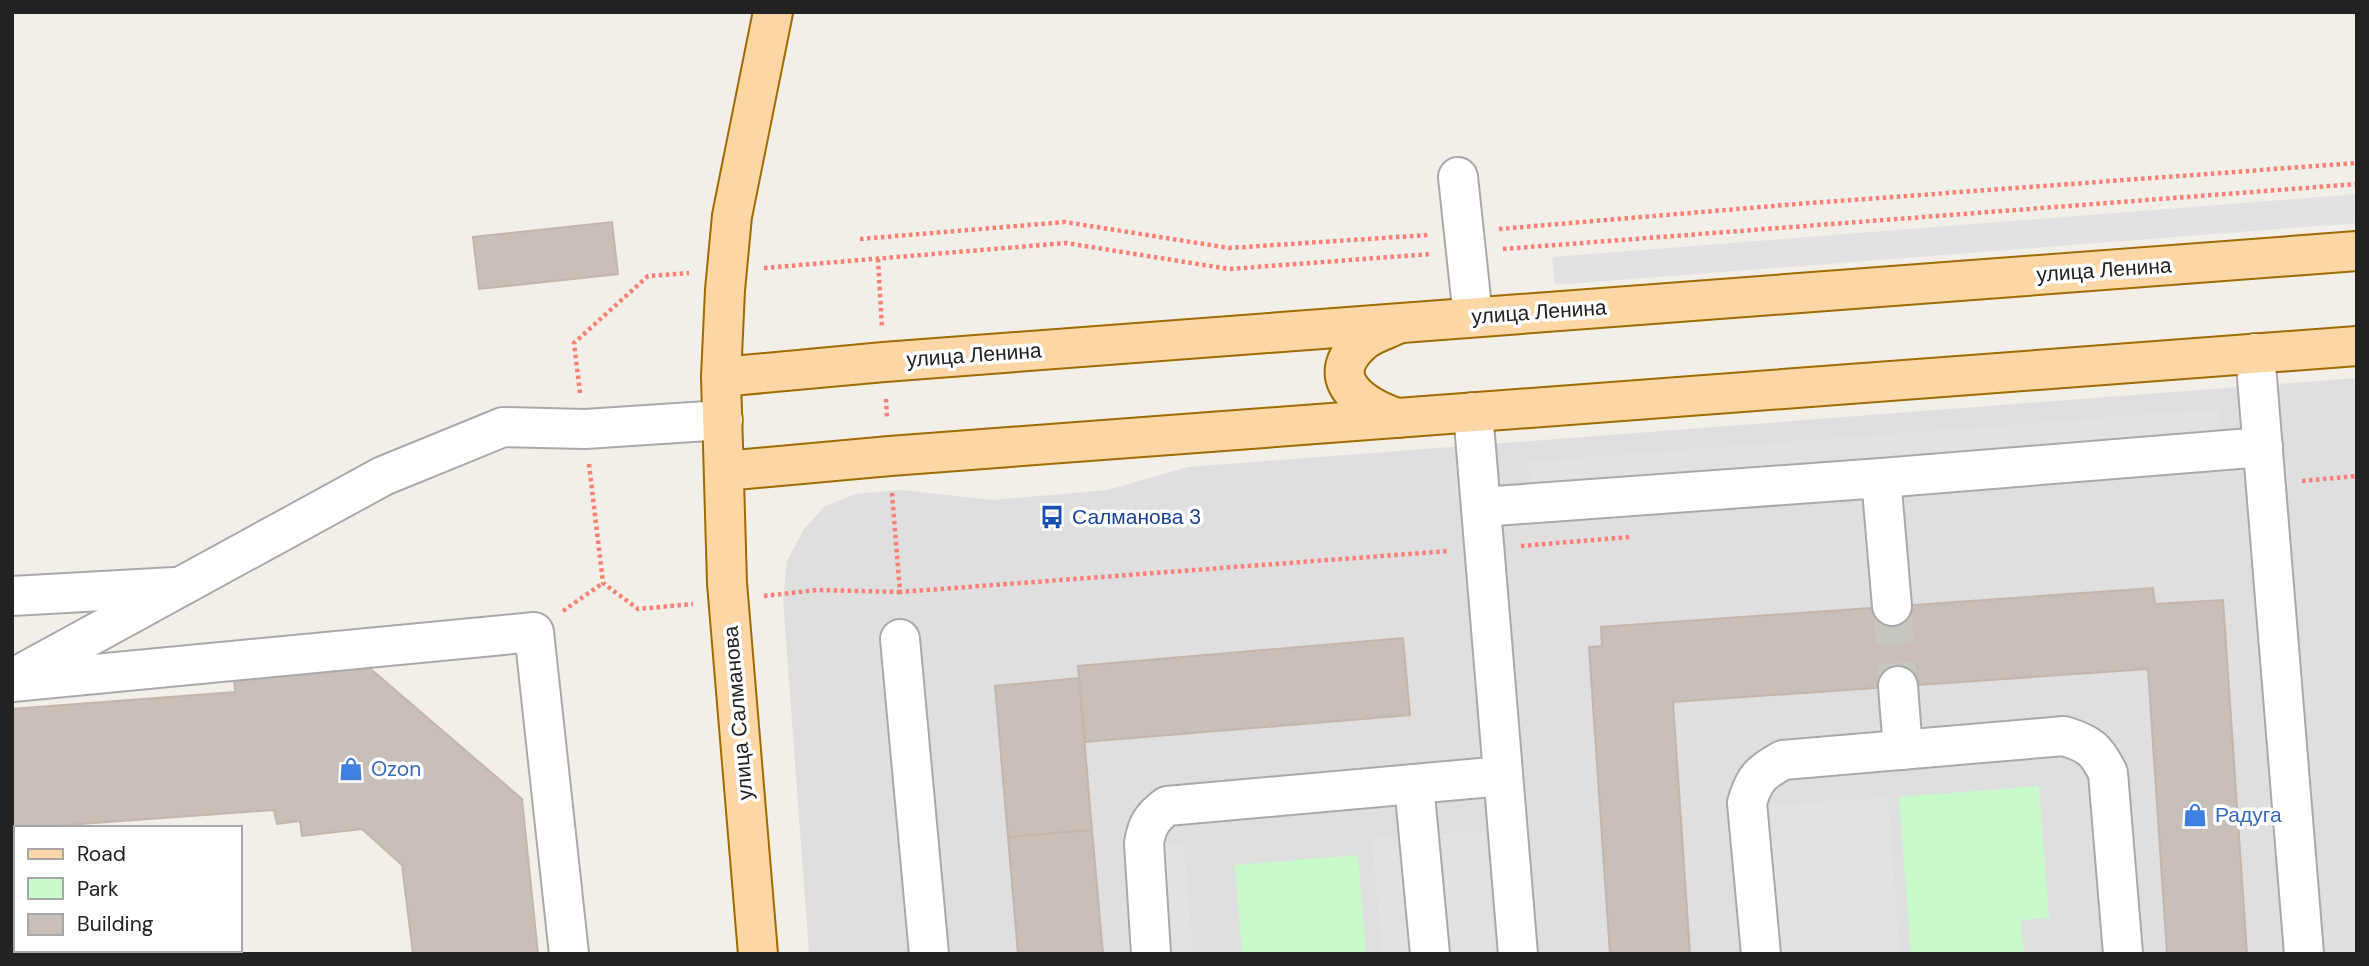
<svg xmlns="http://www.w3.org/2000/svg" width="2369" height="966" font-family="'DM Sans',sans-serif">
<style>
.residential{fill:#e0dfdf}
.park{fill:#c8facc}
.parking{fill:#e2e2e2}
.building{fill:#c7bfb8;stroke:#c4b6ab;stroke-width:2}
.lines{fill:none;stroke-linecap:round;stroke-linejoin:round}
.minor-tunnel{stroke:#c8c6c1;stroke-width:38;stroke-dasharray:38 19;stroke-linecap:butt}
.minor-casing{stroke:#a9a9a9;stroke-width:42}
.major-casing{stroke:#a06b00;stroke-width:42}
.path{stroke:#fa8072;stroke-width:4.5;stroke-dasharray:3.5 3.5;stroke-linecap:butt}
.minor{stroke:#fff;stroke-width:38}
.major{stroke:#fcd6a4;stroke-width:38}
.labels{text-anchor:middle;dominant-baseline:central;stroke-width:7;stroke-linejoin:round;paint-order:stroke}
.street-label{font-size:21px;fill:#222;stroke:#fff}
.transit-label{font-size:21px;fill:#164399;stroke:#fff;text-anchor:start}
.shop-label{font-size:21px;fill:#366cbe;stroke:#fff;text-anchor:start}
</style>
<rect width="100%" height="100%" fill="#f2efe9"/>
<polygon class="residential" points="2357,378 2357,954 809,954 783,599 787,561 804,529 825,506 856,494 902,490 992,500 1108,490 1188,467"/>
<g class="park">
<polygon points="2039,786 2049,918 2021,920 2024,954 1911,954 1899,797"/>
<polygon points="1358,855 1366,954 1242,954 1235,865"/>
</g>
<g class="parking">
<polygon points="2357,194 2357,223 1555,285 1552,257"/>
<polygon points="2219,409 2222,438 1531,490 1528,462"/>
<polygon points="1888,797 1900,954 1779,954 1769,806"/>
<polygon points="1485,830 1495,954 1442,954 1432,835"/>
<polygon points="1407,835 1417,954 1382,954 1372,837"/>
<polygon points="1184,845 1193,954 1167,954 1158,848"/>
</g>
<g class="building">
<polygon points="612,222 618,274 479,289 473,237"/>
<polygon points="2153,588 2155,604 2223,600 2247,954 2167,954 2148,669 1673,702 1690,954 1610,954 1589,647 1602,646 1601,627"/>
<polygon points="1403,638 1410,715 1085,742 1078,666"/>
<polygon points="365,664 522,799 538,954 413,954 402,865 362,829 302,836 300,821 277,824 274,810 12,829 12,709 235,692 234,674"/>
<polygon points="1079,678 1092,830 1008,837 995,686"/>
<polygon points="1092,830 1103,954 1018,954 1008,837"/>
</g>
<g class="lines">
<polyline class="minor-tunnel" points="1892,606 1898,686"/>
<g class="minor-casing">
<g id="minor">
<polyline points="1458,177 1473,317"/>
<polyline points="2255,353 2304,954"/>
<polyline points="1473,412 1518,954"/>
<polyline points="1881,478 1892,606"/>
<polyline points="1481,507 1881,478 2263,447"/>
<polyline points="12,596 174,587"/>
<polyline points="900,639 929,954"/>
<polyline points="19,675 383,476 503,427 585,429 723,420"/>
<polyline points="12,682 534,632 569,954"/>
<polyline points="1898,686 1903,750"/>
<polyline points="1414,784 1430,954"/>
<path d="M1151,954l-7,-111c3,-18 8,-26 23,-37l336,-30"/>
<path d="M1761,954l-14,-151c7,-25 14,-31 36,-43l281,-24c26,8 32,13 44,37l15,181"/>
</g>
</g>
<g class="major-casing">
<g id="major">
<path d="M1396,325c-11,5 -25,9 -34,17 -42,37 1,64 35,76"/>
<polyline points="721,377 884,362 2357,251"/>
<polyline points="724,471 890,456 2357,346"/>
<polyline points="758,954 727,583 721,377 725,290 732,216 773,12"/>
</g>
</g>
<g class="path">
<polyline points="1499,229 1797,204 2357,163"/>
<polyline points="860,239 1065,222 1229,248 1428,235"/>
<polyline points="1503,249 2357,184"/>
<polyline points="878,259 882,328"/>
<polyline points="764,268 1066,243 1229,269 1431,254"/>
<polyline points="580,393 574,343 648,276 689,273"/>
<polyline points="886,399 887,418"/>
<polyline points="589,464 603,583 638,609 693,604"/>
<polyline points="2302,481 2357,476"/>
<polyline points="892,493 900,592 1449,551"/>
<polyline points="1521,546 1630,537"/>
<polyline points="764,596 817,590 900,592"/>
<polyline points="563,611 603,583"/>
</g>
<use href="#minor" class="minor"/>
<use href="#major" class="major"/>
</g>
<defs>
<g id="bus-bare" transform="scale(1.89)"><path d="M-5-6H5V4H4V6H2V4H-2V6H-4V4H-5ZM-3.5-4V0h7V-4ZM-3.5 1.2v1.5H-2V1.2ZM2 1.2v1.5H3.5V1.2Z" fill="#1a4fb4" stroke="#fff" stroke-width="2.5" paint-order="stroke"/></g>
<g id="shop-bare" transform="scale(1.89)"><path d="M-5-2.5h2.3a2.7 3.5 0 0 1 5.4 0H5L5.5 6h-11ZM-1.5-2.5h3a1.5 2.3 0 0 0-3 0Z" fill="#3f7fe0" stroke="#fff" stroke-width="2.5" paint-order="stroke"/></g>
</defs>
<g fill-rule="evenodd">
<use href="#bus-bare" x="1052" y="517"/>
<use href="#shop-bare" x="351" y="769"/>
<use href="#shop-bare" x="2195" y="815"/>
</g>
<g class="labels">
<g class="street-label">
<text transform="translate(2104 270) rotate(-4)">улица Ленина</text>
<text transform="translate(1539 312) rotate(-4)">улица Ленина</text>
<text transform="translate(974 355) rotate(-4)">улица Ленина</text>
<text transform="translate(738 713) rotate(-95)">улица Салманова</text>
</g>
<g class="transit-label">
<text x="1072" y="517">Салманова 3</text>
</g>
<g class="shop-label">
<text x="371" y="769">Ozon</text>
<text x="2215" y="815">Радуга</text>
</g>
</g>
<rect width="2369" height="966" fill="none" stroke="#222222" stroke-width="28"/>
<rect x="14" y="826" width="228" height="126" fill="#ffffff" stroke="#a7a7a7" stroke-width="2"/>
<rect x="28" y="849" width="35" height="10" fill="#fcd6a4" stroke="#a7a7a7" stroke-width="2"/>
<text x="77" y="861" font-size="21" fill="#222222">Road</text>
<rect x="28" y="878" width="35" height="21" fill="#c8facc" stroke="#a7a7a7" stroke-width="2"/>
<text x="77" y="896" font-size="21" fill="#222222">Park</text>
<rect x="28" y="914" width="35" height="21" fill="#c7bfb8" stroke="#a7a7a7" stroke-width="2"/>
<text x="77" y="931" font-size="21" fill="#222222">Building</text>
</svg>
